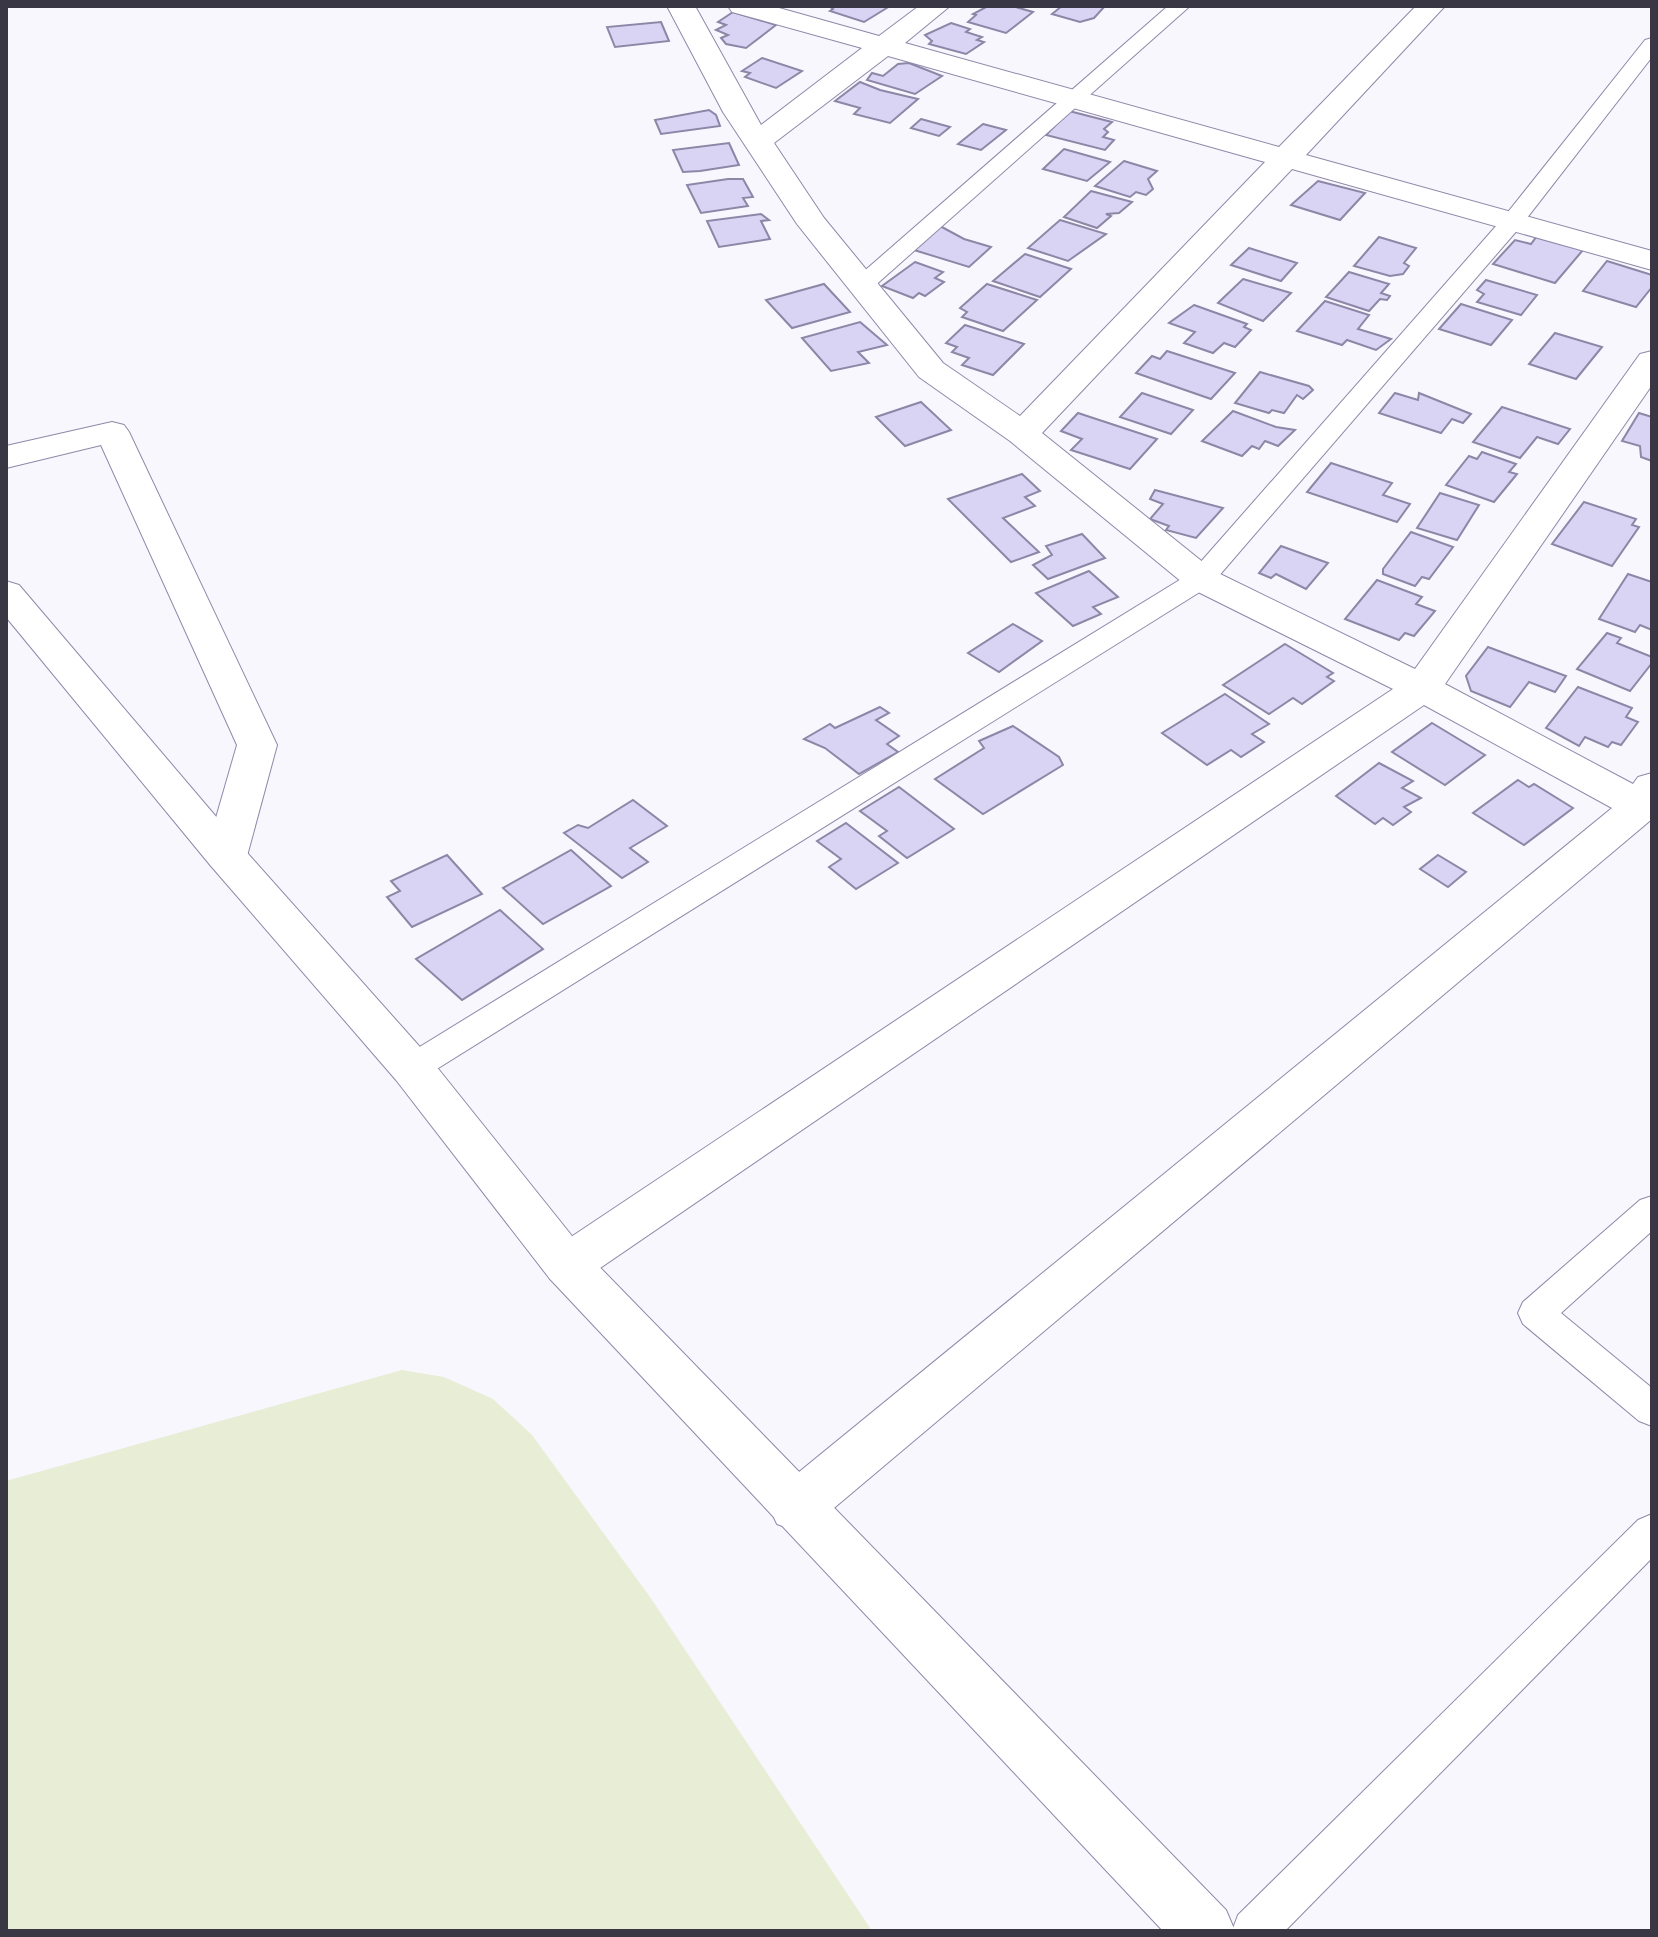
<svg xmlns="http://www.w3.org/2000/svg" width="1658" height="1937" font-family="Mulish,sans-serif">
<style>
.green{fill:#e8edd5}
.building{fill:#dad4f4;stroke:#8d86a6;stroke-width:2}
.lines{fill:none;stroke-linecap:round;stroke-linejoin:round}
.service-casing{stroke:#8f88a9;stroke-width:2}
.minor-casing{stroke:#8f88a9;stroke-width:2}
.tertiary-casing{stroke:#8f88a9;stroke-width:2}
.service{fill:#fff;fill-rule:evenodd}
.minor{fill:#fff;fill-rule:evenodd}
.tertiary{fill:#fff;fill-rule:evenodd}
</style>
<rect width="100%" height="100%" fill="#f8f7fe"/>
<polygon class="green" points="402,1370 444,1377 493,1399 532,1435 650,1597 872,1931 6,1931 6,1481"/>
<g class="building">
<polygon points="829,6 890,6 864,22 830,11 833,9"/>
<polygon points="988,6 1012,6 1033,12 1006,33 968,22 976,15 973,14"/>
<polygon points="1062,6 1105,6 1094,18 1080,22 1052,14"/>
<polygon points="733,12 776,25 746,48 726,44 721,38 728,35 716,30 726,25 718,22"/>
<polygon points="661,22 669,41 615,47 607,27"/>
<polygon points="951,23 970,29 966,32 982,37 977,40 984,42 966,54 929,44 932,41 925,35"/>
<polygon points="762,58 802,71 776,88 745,77 750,73 742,71"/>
<polygon points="909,63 942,76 915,94 867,80 872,73 883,76 898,64"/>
<polygon points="860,82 880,90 918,99 890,123 854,114 860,108 835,101"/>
<polygon points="709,110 716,115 720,126 661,134 655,120"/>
<polygon points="1069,111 1112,122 1104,129 1108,132 1103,137 1114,140 1105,150 1046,135"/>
<polygon points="921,119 950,127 939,136 911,128"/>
<polygon points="983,124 1006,130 981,150 958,144"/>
<polygon points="729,143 739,165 700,171 683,172 673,150"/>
<polygon points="1064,149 1110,162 1087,181 1043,169"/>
<polygon points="1124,161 1157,171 1148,179 1153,189 1146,195 1136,192 1130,197 1095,186"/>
<polygon points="728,179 743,179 753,197 743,198 748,206 701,213 687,185"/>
<polygon points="1318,181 1365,193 1340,220 1291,205"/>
<polygon points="1091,191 1132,202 1119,213 1106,214 1111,216 1097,228 1064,217"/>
<polygon points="761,214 769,220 761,221 770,239 719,247 707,221"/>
<polygon points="1060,220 1106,234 1068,261 1028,248"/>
<polygon points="940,226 964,239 991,247 969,267 914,250"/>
<polygon points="1537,236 1583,250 1555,283 1493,264 1515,240 1531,244"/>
<polygon points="1379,237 1416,248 1404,263 1409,266 1403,274 1390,276 1354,266"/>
<polygon points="1249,248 1297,263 1281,281 1231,265"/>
<polygon points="1025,254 1071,269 1040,297 993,281"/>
<polygon points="1607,261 1652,275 1652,287 1636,307 1583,291"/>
<polygon points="915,262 943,272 935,278 944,282 925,296 919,293 913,298 882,286"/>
<polygon points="1349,272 1389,284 1381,293 1390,296 1387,300 1380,299 1369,311 1326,297"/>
<polygon points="1243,279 1291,293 1263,321 1218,303"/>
<polygon points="1486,280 1537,295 1521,315 1477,302 1484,294 1477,290"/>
<polygon points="824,284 850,312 792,328 766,300"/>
<polygon points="987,284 1037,300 1003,331 962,317 967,312 960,308"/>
<polygon points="1325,301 1369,315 1358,329 1391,339 1376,350 1347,340 1342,345 1297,331"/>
<polygon points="1461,304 1512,320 1491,345 1439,329"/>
<polygon points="1194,305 1247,324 1244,327 1251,330 1235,347 1224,343 1213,353 1184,343 1195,332 1169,323"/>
<polygon points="860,322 887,345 858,352 869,363 831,371 802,338"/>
<polygon points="965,325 1024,344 993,375 962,365 969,358 952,352 957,347 946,343"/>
<polygon points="1555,333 1602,347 1576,379 1529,364"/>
<polygon points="1167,351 1235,373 1211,399 1136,373 1152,356 1160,359"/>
<polygon points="1260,372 1309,386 1313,390 1303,399 1297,395 1284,413 1272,410 1269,413 1235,403"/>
<polygon points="1142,393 1193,410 1171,434 1120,417"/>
<polygon points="1395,393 1418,400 1419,393 1471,414 1463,423 1452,419 1441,433 1379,413"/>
<polygon points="921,402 951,430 905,446 876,417"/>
<polygon points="1502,407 1570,429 1558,444 1537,437 1520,458 1473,442"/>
<polygon points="1233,411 1276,427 1295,430 1278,446 1265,441 1259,449 1252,446 1242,456 1202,441"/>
<polygon points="1078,413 1157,439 1130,469 1071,450 1082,439 1061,431"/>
<polygon points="1639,413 1652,417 1652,461 1641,457 1640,446 1622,441"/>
<polygon points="1482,452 1516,464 1509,472 1517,474 1494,502 1446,485 1469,456 1477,459"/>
<polygon points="1331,463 1392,483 1383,495 1410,504 1397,522 1307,492"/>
<polygon points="1022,474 1040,491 1025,497 1035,506 1003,518 1039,552 1011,562 948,499"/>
<polygon points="1155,490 1223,508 1196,538 1166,530 1169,526 1150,519 1163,504 1150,499"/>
<polygon points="1440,493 1479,505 1457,540 1417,528"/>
<polygon points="1584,502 1636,519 1632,525 1639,527 1612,566 1552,544"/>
<polygon points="1411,532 1453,547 1429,579 1422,577 1415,586 1383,574 1383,569"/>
<polygon points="1082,534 1105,558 1048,579 1033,565 1052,555 1046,546"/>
<polygon points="1281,546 1328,563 1306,589 1276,574 1271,578 1259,573"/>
<polygon points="1089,571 1118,597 1093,607 1101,614 1073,626 1036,593"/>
<polygon points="1628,574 1652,582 1652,630 1640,625 1635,632 1599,619"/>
<polygon points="1377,580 1422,597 1416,604 1435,611 1414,636 1405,633 1399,640 1345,619"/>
<polygon points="1013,624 1042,641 999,672 968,653"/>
<polygon points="1607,633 1621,638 1617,643 1652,657 1652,663 1630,691 1577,669"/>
<polygon points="1285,644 1333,673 1327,677 1334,681 1302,704 1293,698 1269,714 1223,685"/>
<polygon points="1488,647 1566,676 1555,692 1529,682 1510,707 1471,691 1466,676"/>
<polygon points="1578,687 1632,708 1626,717 1638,722 1621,745 1612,742 1608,747 1585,737 1579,746 1546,728"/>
<polygon points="1225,694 1269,724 1252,734 1264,742 1241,757 1231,750 1207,765 1162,733"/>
<polygon points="880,707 889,713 876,720 899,736 887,744 898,752 859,774 825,748 804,739 830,724 835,728"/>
<polygon points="1432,723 1485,755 1445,785 1392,752"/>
<polygon points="1013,726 1059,757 1063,765 983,814 935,779 984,748 979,741"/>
<polygon points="1379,763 1413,781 1402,788 1421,798 1404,807 1411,812 1393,825 1383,818 1375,824 1336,796"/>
<polygon points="1518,780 1529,787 1534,784 1573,808 1524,845 1473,813"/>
<polygon points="899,787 954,829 907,858 879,836 887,831 860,811"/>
<polygon points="633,800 667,826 630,848 648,862 622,878 564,833 578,825 588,828"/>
<polygon points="846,823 898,863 856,889 829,867 841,859 817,841"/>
<polygon points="571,850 611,886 543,924 503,888"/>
<polygon points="447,855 482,894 412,927 387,897 400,891 391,881"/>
<polygon points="1438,855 1466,872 1448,887 1420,869"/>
<polygon points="500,910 543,949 462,1000 416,959"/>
</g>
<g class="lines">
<g class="service-casing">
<g id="service">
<polygon points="1168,6 1190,6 870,290 854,290 850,285 854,280"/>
<polygon points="1652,38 1652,57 1520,227 1211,585 424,1077 412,1081 400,1077 395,1068 400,1059 1191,573 1504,217 1645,40"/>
<polygon points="1652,1196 1652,1231 1561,1313 1652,1388 1652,1426 1639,1421 1523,1324 1518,1313 1523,1302 1640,1200"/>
<polygon points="1652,1514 1652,1558 1285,1931 1232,1931 1238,1915 1638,1520"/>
</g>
</g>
<g class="minor-casing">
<g id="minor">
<path d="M667,6h28l66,119 101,-77 -130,-36 -4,-6h44l107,30 40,-30h31l-45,37 374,104 137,-141h29l-139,149 346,96v19l-360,-101 -250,264 172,138 201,98 225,-315 12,-3v34l-207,299 188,100 5,-7 14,-4v46l-837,705 -19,7 -19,-7 -8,-17 8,-17 835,-682 -188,-103 -840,574 -17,6 -17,-6 -8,-14 8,-14 843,-562 -205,-102 -178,-146 -91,-64 -122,-153 -74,-112zM888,56l377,106 -245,254 -77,-53 -119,-145 -50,-75z"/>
<polygon points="112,422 124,425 129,432 277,745 247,856 241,866 226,871 211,866 205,856 237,745 101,445 6,468 6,446"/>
</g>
</g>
<g class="tertiary-casing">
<polygon id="tertiary" points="6,581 19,585 241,846 428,1056 584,1251 1226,1910 1235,1931 1163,1931 550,1279 396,1080 211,866 6,617"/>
</g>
<use href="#service" class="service"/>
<use href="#minor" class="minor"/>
<use href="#tertiary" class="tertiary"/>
</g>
<rect width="1658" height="1937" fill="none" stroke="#3a3745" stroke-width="16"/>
</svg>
